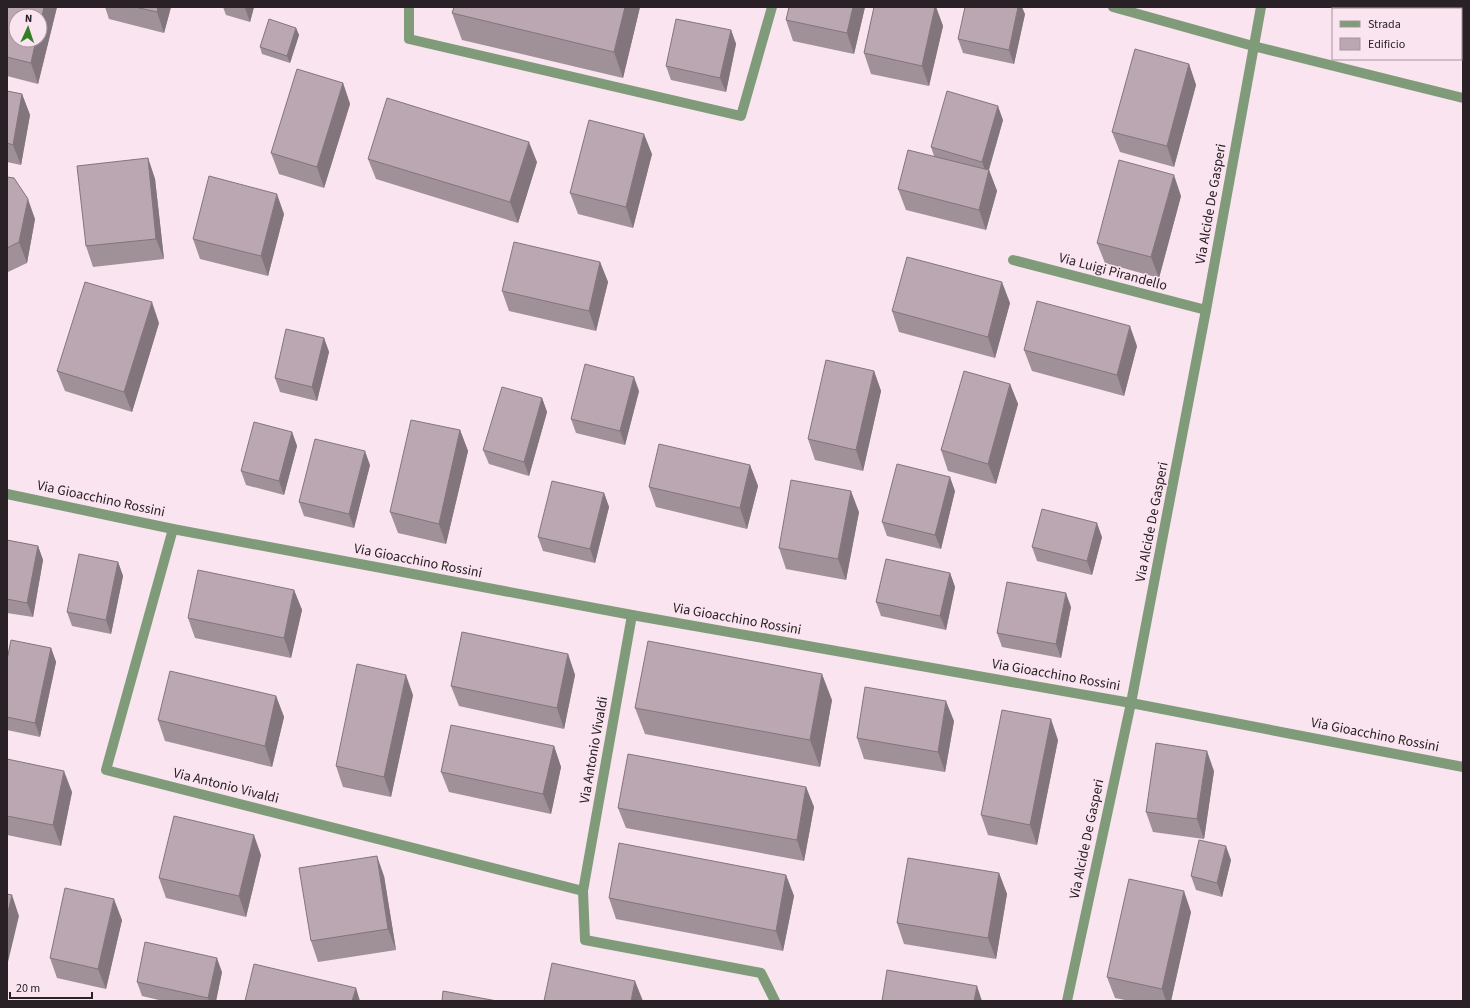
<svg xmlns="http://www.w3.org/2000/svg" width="1470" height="1008" font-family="'Source Sans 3',sans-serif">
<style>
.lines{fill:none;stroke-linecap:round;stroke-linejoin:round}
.minor{stroke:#7f9b79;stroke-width:10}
.wall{fill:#a09098}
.shaded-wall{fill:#82757c}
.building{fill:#baa7b1;stroke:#82757c}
.labels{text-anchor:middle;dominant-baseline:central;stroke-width:3;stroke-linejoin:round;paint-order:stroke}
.street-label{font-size:14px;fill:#292125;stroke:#f9e4ef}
</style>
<rect width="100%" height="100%" fill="#f9e4ef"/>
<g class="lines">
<g class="minor">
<polyline points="409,7 409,39 741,116 772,7"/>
<polyline points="1113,7 1253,46 1463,98"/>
<polyline points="1013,260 1206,310"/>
<polyline points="7,494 173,529 632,615 1131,703 1463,767"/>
<polyline points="173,529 106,770 583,891 585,940 761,973 775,1001"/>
<polyline points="583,891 632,615"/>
<polyline points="1067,1001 1131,703 1206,310 1261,7"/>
</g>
</g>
<g class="wall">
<polygon points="7,7 57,7 38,84 7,76"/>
<polygon points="105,7 171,7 164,33 109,19"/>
<polygon points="223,7 254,7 250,22 226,15"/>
<polygon points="454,7 640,7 623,78 462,40 452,13"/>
<polygon points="789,7 865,7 854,54 793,41 786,20"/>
<polygon points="874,7 936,7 943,26 929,86 871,74 864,53"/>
<rect x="1390" y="7" width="61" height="2"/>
<polygon points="1463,13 1463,39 1461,33 1461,20"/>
<polygon points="1025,14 1014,64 963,53 958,39"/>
<polygon points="296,28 299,35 290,63 262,54 260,47"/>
<polygon points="731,30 736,44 726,92 671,80 666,66"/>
<polygon points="1189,64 1196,85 1174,167 1120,152 1112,132"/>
<polygon points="343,83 350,104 324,188 279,174 271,153"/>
<polygon points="7,91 22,94 30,115 21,165 7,162"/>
<polygon points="1003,120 989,170 997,191 986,230 906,210 898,189 934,156 931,147"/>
<polygon points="652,154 633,228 578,214 570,193"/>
<polygon points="148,158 155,179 164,259 93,267 86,246"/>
<polygon points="368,159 537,162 518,223 376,179"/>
<polygon points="7,177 35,219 27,263 8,272 7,272"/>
<polygon points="1181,196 1159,278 1105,263 1097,243"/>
<polygon points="284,214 268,276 200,259 193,239"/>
<polygon points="600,262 608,282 596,331 509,311 502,291"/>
<polygon points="1010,303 995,358 899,332 892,311"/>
<polygon points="159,323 132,412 65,391 57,371"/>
<polygon points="324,338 329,352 317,401 280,392 275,378"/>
<polygon points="1137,346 1124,396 1032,371 1024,350"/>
<polygon points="874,371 881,391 863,471 815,460 808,439"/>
<polygon points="1010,384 1018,404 996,484 948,471 941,450"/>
<polygon points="639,391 625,445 576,433 571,419"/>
<polygon points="542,398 547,412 529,476 489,464 483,450"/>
<polygon points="460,430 468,451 446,544 398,533 390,512"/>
<polygon points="292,432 297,446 284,495 246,485 241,471"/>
<polygon points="370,465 354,528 304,516 299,502"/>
<polygon points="750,465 758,486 747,529 656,507 649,487"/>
<polygon points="955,491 941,549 887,536 882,522"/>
<polygon points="604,493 609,507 595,563 543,551 538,537"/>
<polygon points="859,512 846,580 786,569 779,548"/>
<polygon points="1102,537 1092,575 1037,561 1032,547"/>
<polygon points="7,540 38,546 43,560 33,617 7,613"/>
<polygon points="118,562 123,576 111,634 72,626 67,612"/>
<polygon points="950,573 955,587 946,630 881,616 876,602"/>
<polygon points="294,590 302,610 291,658 195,638 188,618"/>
<polygon points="1071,607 1061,658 1002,647 997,633"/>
<polygon points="51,648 56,662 40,737 7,730 7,660"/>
<polygon points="568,654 575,675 564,729 459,706 451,686"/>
<polygon points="413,695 391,797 343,787 336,766"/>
<polygon points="276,696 284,717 272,767 165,741 158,720"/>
<polygon points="832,700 820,767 645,734 635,708"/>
<polygon points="954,721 945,772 864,759 857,738"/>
<polygon points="1058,740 1037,845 988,835 981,815"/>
<polygon points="554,746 561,767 551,814 449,792 441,772"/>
<polygon points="7,759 72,792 61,846 7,835"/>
<polygon points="1214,771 1204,839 1153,832 1146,812"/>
<polygon points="806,787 814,807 804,861 626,828 618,808"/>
<polygon points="261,855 246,917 166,898 159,878"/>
<polygon points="1231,860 1222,897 1196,890 1191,876"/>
<polygon points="999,873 1007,894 996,959 904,944 897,923"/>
<polygon points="786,875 794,896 783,951 616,919 609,898"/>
<polygon points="384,876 396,950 318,962 311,941"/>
<polygon points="1191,912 1171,1001 1130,1001 1115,998 1107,977"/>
<polygon points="122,920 106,989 57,978 50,958"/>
<polygon points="222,972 216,1001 163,1001 142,996 137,982"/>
</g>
<g class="shaded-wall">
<polygon points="44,7 57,7 38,84 31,63 36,40 40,40 40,25"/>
<polygon points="158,7 171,7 164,33 157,12"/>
<polygon points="245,7 254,7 250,22 245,8"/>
<polygon points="625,7 640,7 623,78 614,52"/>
<polygon points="853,7 865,7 854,54 847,33"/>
<polygon points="935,7 936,7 943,26 929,86 922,66"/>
<polygon points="1018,7 1022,7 1025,14 1014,64 1009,50"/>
<rect x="1438" y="7" width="13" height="2"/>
<polygon points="296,28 299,35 290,63 287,56"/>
<polygon points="731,30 736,44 726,92 720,78"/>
<polygon points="1189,64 1196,85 1174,167 1167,146"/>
<polygon points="343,83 350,104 324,188 317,167"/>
<polygon points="22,94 30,115 21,165 13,145"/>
<polygon points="998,106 1003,120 987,176 982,162"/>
<polygon points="644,134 652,154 633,228 626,207"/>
<polygon points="529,142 537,162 518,223 510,202"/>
<polygon points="148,158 155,179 164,259 156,239"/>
<polygon points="989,170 997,191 986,230 979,210"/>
<polygon points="1174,175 1181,196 1159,278 1151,257"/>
<polygon points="277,194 284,214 268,276 261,256"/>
<polygon points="28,199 35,219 27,263 19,242"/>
<polygon points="600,262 608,282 596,331 589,311"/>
<polygon points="1002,282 1010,303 995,358 988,337"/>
<polygon points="152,302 159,323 132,412 124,392"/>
<polygon points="1130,326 1137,346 1124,396 1117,375"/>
<polygon points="324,338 329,352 317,401 312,387"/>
<polygon points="874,371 881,391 863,471 856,450"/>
<polygon points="634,377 639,391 625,445 620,431"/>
<polygon points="1010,384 1018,404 996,484 988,464"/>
<polygon points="542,398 547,412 529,476 524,462"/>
<polygon points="460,430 468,451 446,544 439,524"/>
<polygon points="292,432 297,446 284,495 279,481"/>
<polygon points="365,451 370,465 354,528 349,514"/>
<polygon points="750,465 758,486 747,529 740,508"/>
<polygon points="950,477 955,491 941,549 935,535"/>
<polygon points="851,491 859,512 846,580 838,559"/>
<polygon points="604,493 609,507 595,563 590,549"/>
<polygon points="1097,523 1102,537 1092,575 1087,561"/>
<polygon points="38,546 43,560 33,617 27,603"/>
<polygon points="118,562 123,576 111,634 106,620"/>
<polygon points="950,573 955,587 946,630 940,616"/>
<polygon points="294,590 302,610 291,658 284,638"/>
<polygon points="1066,593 1071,607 1061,658 1056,644"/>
<polygon points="51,648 56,662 40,737 35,723"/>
<polygon points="568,654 575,675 564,729 557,708"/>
<polygon points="822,674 832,700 820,767 810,740"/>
<polygon points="406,675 413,695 391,797 384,777"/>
<polygon points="276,696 284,717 272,767 265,746"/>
<polygon points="946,701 954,721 945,772 938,752"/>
<polygon points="1051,719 1058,740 1037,845 1030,825"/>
<polygon points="554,746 561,767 551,814 543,794"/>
<polygon points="1207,751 1214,771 1204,839 1197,819"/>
<polygon points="64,771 72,792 61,846 53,825"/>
<polygon points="806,787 814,807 804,861 797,840"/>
<polygon points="254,835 261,855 246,917 239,896"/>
<polygon points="1226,846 1231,860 1222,897 1217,883"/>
<polygon points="377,856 384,876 396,950 388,929"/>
<polygon points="999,873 1007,894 996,959 988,938"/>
<polygon points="786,875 794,896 783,951 776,931"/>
<polygon points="1184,891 1191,912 1171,1001 1166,1001 1162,989"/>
<polygon points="12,895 19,916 7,966 7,916"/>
<polygon points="114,899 122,920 106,989 98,969"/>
<polygon points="217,958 222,972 216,1001 209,1001 208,998"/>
<polygon points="635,981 643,1001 631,1001"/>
<polygon points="977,986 982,1001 974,1001"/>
<polygon points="356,988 360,1001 352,1001"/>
</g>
<g class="building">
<polygon points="7,7 44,7 40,25 40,16 16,16 16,40 36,40 31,63 7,57"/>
<polygon points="135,7 158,7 157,12"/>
<polygon points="454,7 625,7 614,52 452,13"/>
<polygon points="789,7 853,7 847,33 786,20"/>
<polygon points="874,7 935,7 922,66 864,53"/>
<polygon points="965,7 1018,7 1009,50 958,39"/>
<polygon points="1393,7 1438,7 1438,9 1400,9"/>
<polygon points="1463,13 1463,28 1461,28 1461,20"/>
<polygon points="269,19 296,28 287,56 260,47"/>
<polygon points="676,19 731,30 720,78 666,66"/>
<polygon points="1135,49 1189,64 1167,146 1112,132"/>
<polygon points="297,69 343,83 317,167 271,153"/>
<polygon points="7,91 22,94 13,145 7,143"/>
<polygon points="947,91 998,106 982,162 931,147"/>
<polygon points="387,98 529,142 510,202 368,159"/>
<polygon points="589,120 644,134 626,207 570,193"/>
<polygon points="908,150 989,170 979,210 898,189"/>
<polygon points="148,158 156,239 86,246 77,166"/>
<polygon points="1119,160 1174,175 1151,257 1097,243"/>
<polygon points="209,176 277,194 261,256 193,239"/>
<polygon points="7,177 14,178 28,199 19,242 7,248"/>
<polygon points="514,242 600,262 589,311 502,291"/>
<polygon points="907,257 1002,282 988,337 892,311"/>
<polygon points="85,282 152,302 124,392 57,371"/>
<polygon points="1037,301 1130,326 1117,375 1024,350"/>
<polygon points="286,329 324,338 312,387 275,378"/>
<polygon points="826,360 874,371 856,450 808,439"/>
<polygon points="585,364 634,377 620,431 571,419"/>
<polygon points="964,371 1010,384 988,464 941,450"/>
<polygon points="502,387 542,398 524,462 483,450"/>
<polygon points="411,420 460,430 439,524 390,512"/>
<polygon points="254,422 292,432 279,481 241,471"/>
<polygon points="315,439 365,451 349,514 299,502"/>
<polygon points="659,444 750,465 740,508 649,487"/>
<polygon points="897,464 950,477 935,535 882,522"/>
<polygon points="791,480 851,491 838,559 779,548"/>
<polygon points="552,481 604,493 590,549 538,537"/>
<polygon points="1042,509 1097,523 1087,561 1032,547"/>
<polygon points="7,540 38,546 27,603 7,599"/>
<polygon points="79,554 118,562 106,620 67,612"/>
<polygon points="886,559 950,573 940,616 876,602"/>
<polygon points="198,570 294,590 284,638 188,618"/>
<polygon points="1007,582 1066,593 1056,644 997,633"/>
<polygon points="462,632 568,654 557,708 451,686"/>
<polygon points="11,640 51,648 35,723 7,717 7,660"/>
<polygon points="648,641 822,674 810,740 635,708"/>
<polygon points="357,664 406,675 384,777 336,766"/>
<polygon points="170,671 276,696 265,746 158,720"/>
<polygon points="865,687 946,701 938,752 857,738"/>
<polygon points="1002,710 1051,719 1030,825 981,815"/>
<polygon points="451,725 554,746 543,794 441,772"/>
<polygon points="1156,743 1207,751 1197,819 1146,812"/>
<polygon points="628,754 806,787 797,840 618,808"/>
<polygon points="7,759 64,771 53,825 7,816"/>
<polygon points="174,816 254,835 239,896 159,878"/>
<polygon points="1199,840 1226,846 1217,883 1191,876"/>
<polygon points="619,843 786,875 776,931 609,898"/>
<polygon points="377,856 388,929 311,941 299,868"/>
<polygon points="908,858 999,873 988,938 897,923"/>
<polygon points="1129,879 1184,891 1162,989 1107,977"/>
<polygon points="65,888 114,899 98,969 50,958"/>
<polygon points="7,894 12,895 7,916"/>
<polygon points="145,942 217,958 208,998 137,982"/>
<polygon points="552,963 635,981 631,1001 544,1001"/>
<polygon points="254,964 356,988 352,1001 245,1001"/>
<polygon points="887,970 977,986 974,1001 882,1001"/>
<polygon points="443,991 497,1001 442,1001"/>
</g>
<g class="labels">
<g class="street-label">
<text transform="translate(1211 204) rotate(-80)">Via Alcide De Gasperi</text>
<text transform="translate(1113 272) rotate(15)">Via Luigi Pirandello</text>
<text transform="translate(101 499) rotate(12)">Via Gioacchino Rossini</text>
<text transform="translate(1152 522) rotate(-79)">Via Alcide De Gasperi</text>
<text transform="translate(418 561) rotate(11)">Via Gioacchino Rossini</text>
<text transform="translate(737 619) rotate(10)">Via Gioacchino Rossini</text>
<text transform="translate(1056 675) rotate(10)">Via Gioacchino Rossini</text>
<text transform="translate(1375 735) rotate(11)">Via Gioacchino Rossini</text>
<text transform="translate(594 750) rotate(-80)">Via Antonio Vivaldi</text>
<text transform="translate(226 786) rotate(14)">Via Antonio Vivaldi</text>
<text transform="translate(1087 839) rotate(-78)">Via Alcide De Gasperi</text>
</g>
</g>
<rect width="1470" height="1008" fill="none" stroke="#292125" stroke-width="16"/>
<rect x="1332" y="8" width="130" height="52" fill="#f9e4ef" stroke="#a6969e"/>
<rect x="1340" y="21" width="20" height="6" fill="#7f9b79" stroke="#a6969e"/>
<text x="1368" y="28" font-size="12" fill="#292125">Strada</text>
<rect x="1340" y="38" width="20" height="12" fill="#baa7b1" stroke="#a6969e"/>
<text x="1368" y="48" font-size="12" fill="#292125">Edificio</text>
<g transform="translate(28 28) rotate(3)"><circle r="19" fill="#f9e4ef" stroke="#a6969e"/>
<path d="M0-3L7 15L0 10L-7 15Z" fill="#347e25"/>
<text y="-6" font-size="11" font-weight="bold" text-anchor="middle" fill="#292125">N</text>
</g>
<path d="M10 992v6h82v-6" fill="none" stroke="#292125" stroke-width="2"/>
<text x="16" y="992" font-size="12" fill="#292125" stroke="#f9e4ef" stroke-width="3" paint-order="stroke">20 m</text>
</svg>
